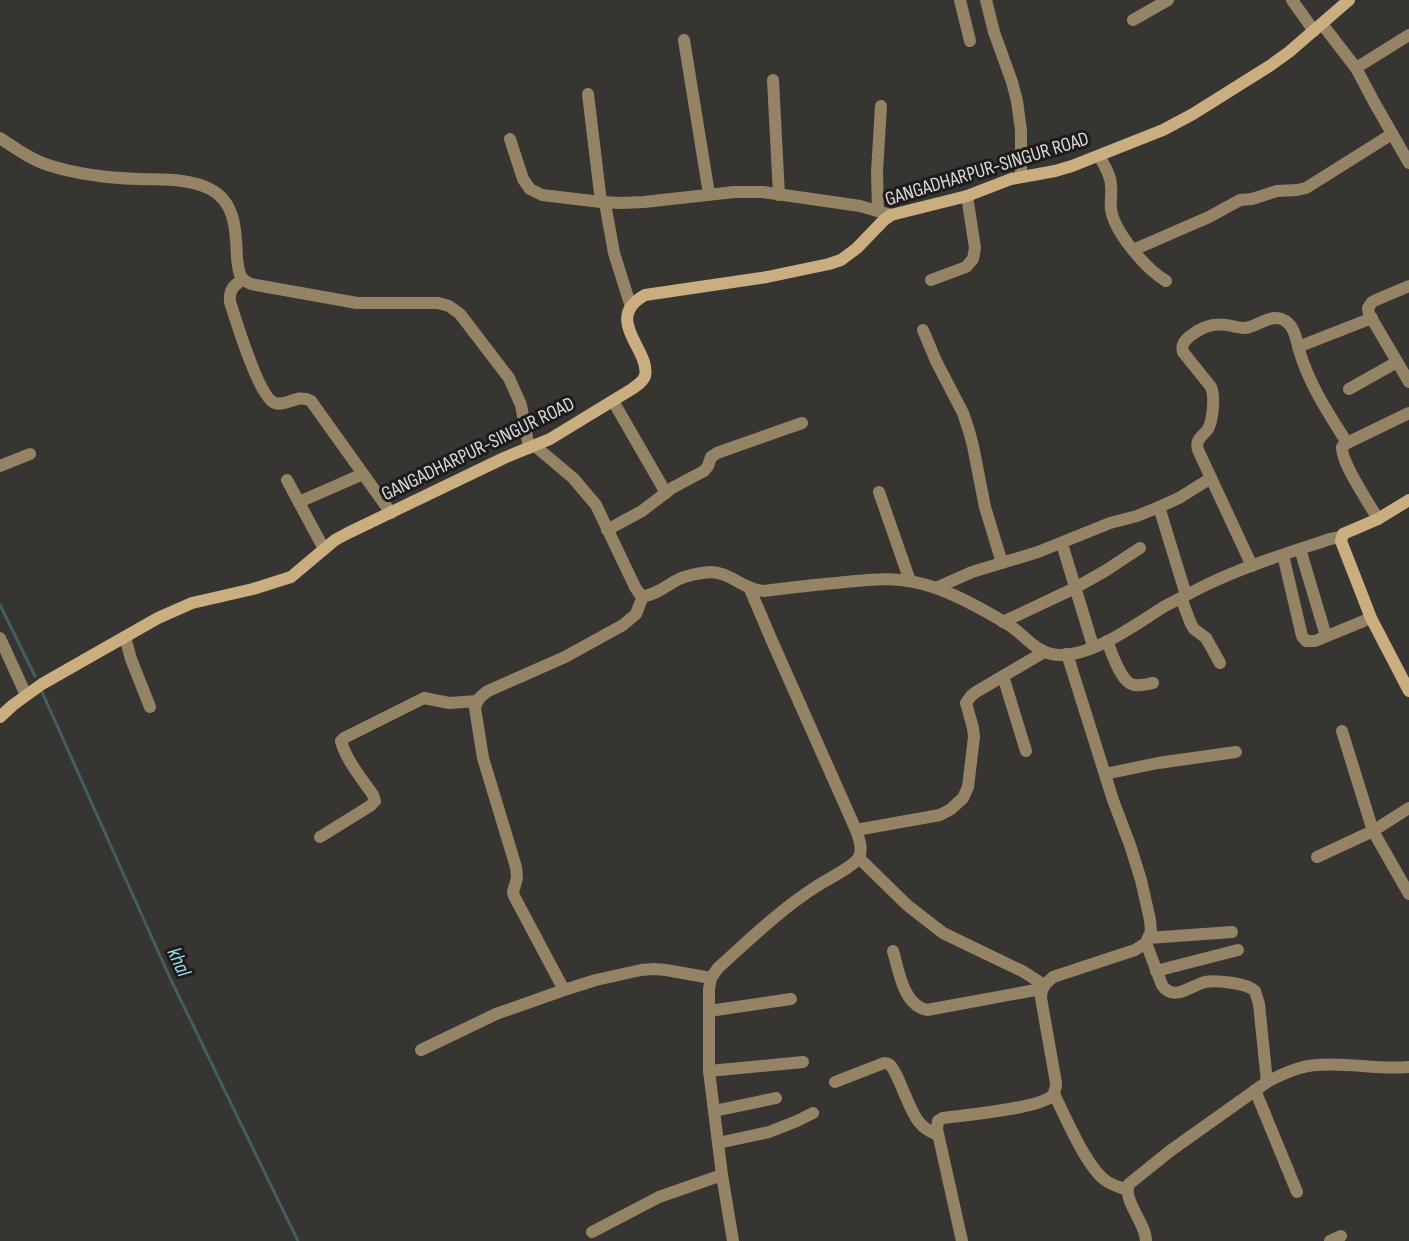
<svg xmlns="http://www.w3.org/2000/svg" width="1409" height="1241" font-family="'Sofia Sans Condensed',sans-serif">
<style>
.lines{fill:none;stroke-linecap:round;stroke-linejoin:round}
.stream{stroke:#445e62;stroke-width:3}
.street{stroke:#958366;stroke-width:12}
.secondary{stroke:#cbae80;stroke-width:12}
.labels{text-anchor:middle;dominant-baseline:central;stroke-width:6;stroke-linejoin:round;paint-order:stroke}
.street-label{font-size:20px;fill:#dbdad8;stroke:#1d1c1b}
.water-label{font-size:21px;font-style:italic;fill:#98dfeb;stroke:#1d1c1b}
</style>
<rect width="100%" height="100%" fill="#373532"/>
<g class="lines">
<g class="stream">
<polyline points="0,605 35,676"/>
<polyline points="42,692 170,978 298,1241"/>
</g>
<g class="street">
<polyline points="960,0 970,41"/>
<polyline points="986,0 994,32 1012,82 1017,101 1021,130 1021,176"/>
<polyline points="1292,0 1314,31"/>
<polyline points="1133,20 1168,0"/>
<polyline points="1322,24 1356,68 1374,102 1409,163"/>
<polyline points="684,40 709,194"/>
<polyline points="1356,68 1409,35"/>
<polyline points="773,80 779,195"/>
<polyline points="588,94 601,202"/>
<path d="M0,138c15,10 30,21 48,27 28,9 60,13 90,14 24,1 51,-1 72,10 26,13 26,43 27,69 1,7 1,16 6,21 2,2 6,4 8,5l106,19h81l11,3 11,8 49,64 12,27 8,43"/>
<polyline points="510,139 523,179 530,189 542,195 601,202 621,203 644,202 734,192 763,192 860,206 891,215"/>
<path d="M1099,156c5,9 12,19 12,30 1,7 -1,15 0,23 3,23 35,60 55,72"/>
<polyline points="605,203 614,253 631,307"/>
<polyline points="878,211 877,172 881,106"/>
<polyline points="1133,250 1209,217 1240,200 1252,199 1277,191 1297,190 1306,188 1392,134"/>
<path d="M243,279c-10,7 -14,11 -13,23 6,18 29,96 45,101 12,4 22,-10 36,-2l80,112"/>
<polyline points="931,280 966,267 973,259 975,248 967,196"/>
<polyline points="1409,286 1376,300 1372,302 1368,308 1369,314 1409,382"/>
<polyline points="923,330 936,361 963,413 969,431 973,446 985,507 1002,563"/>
<polyline points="1298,347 1372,318"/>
<polyline points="1349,389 1397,362"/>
<polyline points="613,401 666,493"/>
<path d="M535,446l38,32 23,27 39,82 4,6 4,3c13,-1 23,-10 34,-16 10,-5 22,-7 33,-8 20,0 34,18 54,19 24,-3 48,-6 72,-8 37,-4 64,-8 100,5 25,9 50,23 73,37 17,11 27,29 50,30 35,1 77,-31 106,-49 14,-7 27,-14 41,-21 39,-19 82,-32 124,-46l11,-2"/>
<polyline points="0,466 30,454"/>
<polyline points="287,480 324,549"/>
<polyline points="879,492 910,581"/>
<polyline points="299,502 363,474"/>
<polyline points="1159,507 1186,595"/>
<path d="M1378,519c-9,-16 -37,-56 -36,-72l5,-4 62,-30"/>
<polyline points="607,530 642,511 672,488 704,471 708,466 711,457 717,453 802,423"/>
<polyline points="1062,544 1093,646"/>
<polyline points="1300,549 1326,636"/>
<polyline points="1283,555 1302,636 1306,641 1315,641 1371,618"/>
<path d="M1252,566l-54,-116c-3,-11 4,-13 10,-21 5,-9 7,-33 3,-42l-28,-35c-2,-7 1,-11 6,-15 13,-11 26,-15 43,-11 4,1 9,2 13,2 15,-2 29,-18 43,-5 8,7 9,21 12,30 10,33 29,61 47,90"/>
<polyline points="936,588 972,572 1038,552 1110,523 1137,516 1159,507 1179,498 1211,478"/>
<polyline points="1181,598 1191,624 1194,629 1206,638 1220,663"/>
<polyline points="1003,622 1075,588 1105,571 1140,548"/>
<polyline points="125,637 131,659 150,707"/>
<polyline points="0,638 26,695"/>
<path d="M1107,641c5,12 14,42 27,44 6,1 13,-1 19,-2"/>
<polyline points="1003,676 1026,751"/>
<polyline points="1342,731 1373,831 1409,894"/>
<polyline points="1105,774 1158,763 1236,752"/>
<polyline points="856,830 940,815 951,809 963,798 968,787 974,737 973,728 966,703 971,696 976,692 1044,652"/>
<path d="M320,837l50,-31 5,-5 -2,-6c-11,-16 -27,-35 -32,-54l3,-3 80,-40 25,5 28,-2"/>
<polyline points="1317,857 1373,831 1409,808"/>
<polyline points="859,858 907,905 943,933 1024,972 1044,985"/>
<polyline points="1148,938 1232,932"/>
<path d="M1146,943l16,42c11,17 28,1 43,-3 11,-2 42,1 50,9l4,13 8,78"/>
<path d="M893,951c6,20 10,54 34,59l114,-21"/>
<polyline points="1156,971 1238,950"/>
<path d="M564,990l-50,-94 -1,-4 4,-14 -1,-11 -33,-109 -8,-50c2,-9 6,-12 13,-17l77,-34 58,-32 13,-11 7,-18"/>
<polyline points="709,1011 791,999"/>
<polyline points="421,1050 496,1014 564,990 596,980 641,970 654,969 666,970 711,978"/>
<polyline points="709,1071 803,1062"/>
<path d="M835,1082l49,-19c2,0 3,0 5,1 8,5 20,47 30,58 5,7 12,10 19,13"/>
<polyline points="1255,1090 1297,1192"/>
<path d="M1054,1094c11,22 32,72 51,86 6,5 15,7 22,10"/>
<polyline points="714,1111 776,1098"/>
<polyline points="718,1143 769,1132 797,1121 813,1113"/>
<polyline points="592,1232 659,1197 722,1175"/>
<path d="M733,1241l-11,-66 -13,-104v-82l2,-11 7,-10c32,-29 63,-59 99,-82 9,-6 38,-20 42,-29 4,-8 0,-19 -3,-27l-84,-189 -23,-54"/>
<path d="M962,1241l-25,-112 1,-8 5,-3c22,-3 94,-9 109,-22 3,-4 4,-7 4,-13l-15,-85c0,-10 4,-14 12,-21l82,-27 11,-7 5,-12 -1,-11 -9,-40 -11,-35 -17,-45 -46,-146"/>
<path d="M1146,1241c0,-18 -24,-41 -17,-57l41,-33 97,-69c15,-8 32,-16 49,-17 31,-3 62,5 93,2"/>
<polyline points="1330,1241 1341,1236"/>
</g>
<g class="secondary">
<polyline points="1409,500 1378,519 1343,534 1341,541 1371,618 1409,691"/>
<path d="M0,717l13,-12 29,-21 116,-66 34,-15 61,-14 38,-12 44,-37 13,-7 156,-75 46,-19 82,-50c4,-3 11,-7 13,-13 6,-26 -43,-57 0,-81l122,-18 62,-13 12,-4 16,-12 27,-28 7,-5 76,-19 44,-17 44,-8 17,-5 91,-36 30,-16 78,-49 18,-13 60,-52"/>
</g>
</g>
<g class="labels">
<g class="street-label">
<text transform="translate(987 169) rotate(-17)">GANGADHARPUR-SINGUR ROAD</text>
<text transform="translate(478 449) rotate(-26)">GANGADHARPUR-SINGUR ROAD</text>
</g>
<g class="water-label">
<text transform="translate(179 962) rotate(65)">khal</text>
</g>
</g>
</svg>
